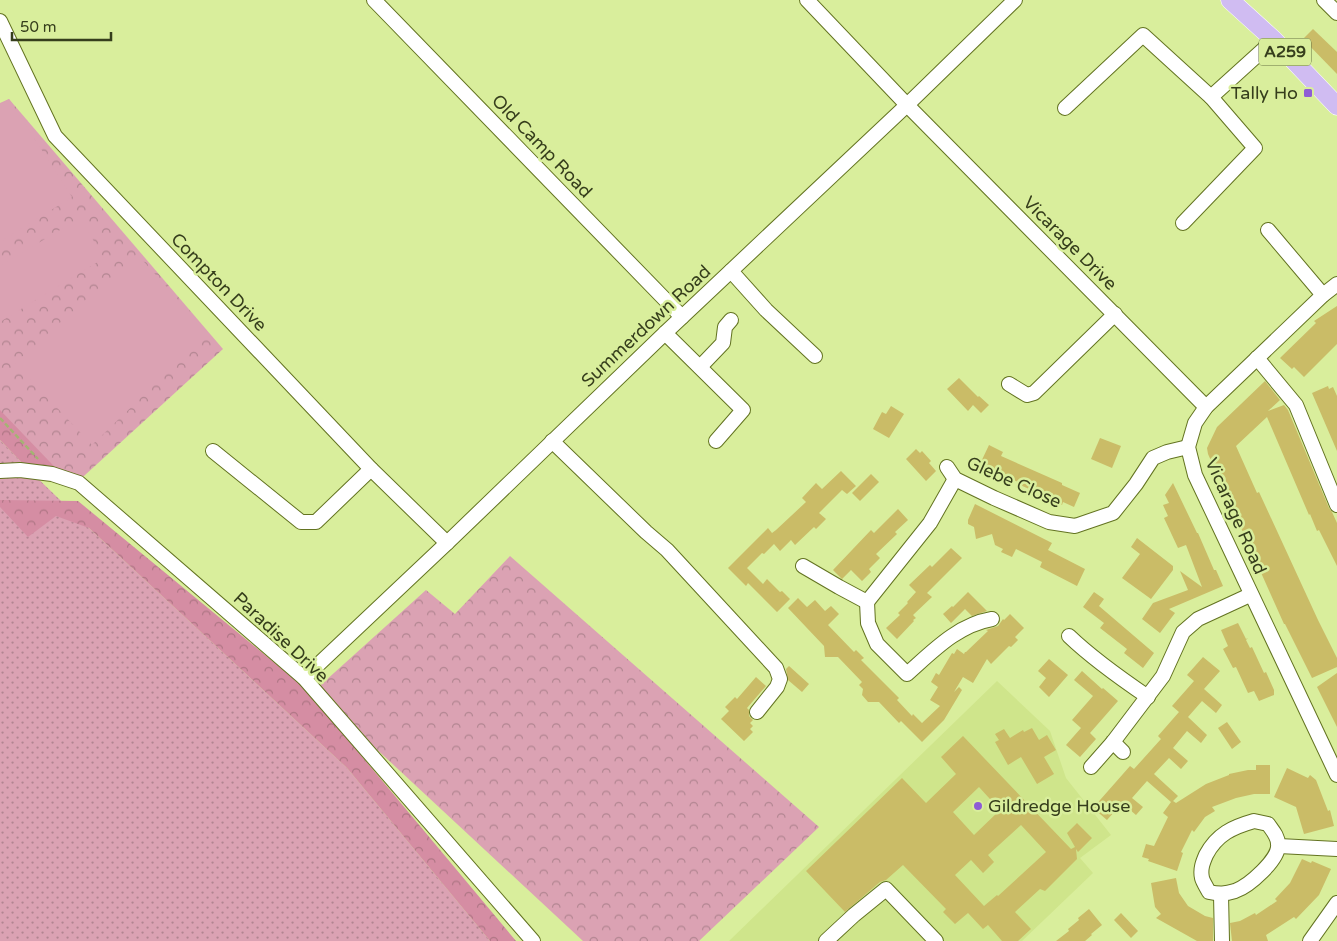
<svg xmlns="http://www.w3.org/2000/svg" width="1337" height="941" font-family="'Varela Round',sans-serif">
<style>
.built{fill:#cfe58b}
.grass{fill:url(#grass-dots)}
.forest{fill:url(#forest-crowns)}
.park{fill:url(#park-crowns)}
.pitch{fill:#dba2b3}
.building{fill:#cabc67;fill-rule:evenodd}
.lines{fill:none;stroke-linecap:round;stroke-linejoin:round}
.minor-casing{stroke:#637321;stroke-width:16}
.major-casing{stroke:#fff;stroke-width:19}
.path{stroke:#a4b472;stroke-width:2.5;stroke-dasharray:5 2.5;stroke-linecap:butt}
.minor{stroke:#fff;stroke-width:14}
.major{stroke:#d0bcf2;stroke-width:18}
.poi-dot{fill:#8e5cd5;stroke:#d9ee9c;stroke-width:2}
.labels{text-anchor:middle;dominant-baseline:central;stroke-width:5;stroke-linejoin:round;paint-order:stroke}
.shield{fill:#d9ee9c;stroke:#677342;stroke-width:1}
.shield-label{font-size:16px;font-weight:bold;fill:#363e1c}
.poi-label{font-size:18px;fill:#363e1c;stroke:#d9ee9c;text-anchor:end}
.street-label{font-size:18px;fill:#363e1c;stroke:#d9ee9c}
</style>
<defs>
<pattern id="grass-dots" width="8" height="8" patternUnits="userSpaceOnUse" patternTransform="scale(1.25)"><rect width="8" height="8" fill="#dba2b3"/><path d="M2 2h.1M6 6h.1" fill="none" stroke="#b28591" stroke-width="1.8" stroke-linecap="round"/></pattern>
<pattern id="forest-crowns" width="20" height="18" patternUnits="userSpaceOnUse" patternTransform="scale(1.25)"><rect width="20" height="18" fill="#d58da3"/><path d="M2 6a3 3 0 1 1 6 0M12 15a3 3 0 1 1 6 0" fill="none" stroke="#ae7584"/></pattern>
<pattern id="park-crowns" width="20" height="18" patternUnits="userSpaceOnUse" patternTransform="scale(1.25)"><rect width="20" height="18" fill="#dba2b3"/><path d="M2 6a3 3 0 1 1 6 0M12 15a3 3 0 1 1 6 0" fill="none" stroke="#b28591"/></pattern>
</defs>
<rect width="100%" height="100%" fill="#d9ee9c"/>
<polygon class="built" points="997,681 1050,731 1066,778 1111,835 1080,858 1093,873 1022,941 729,941"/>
<polygon class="grass" points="0,440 26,467 89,528 347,768 490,941 0,941"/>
<g class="forest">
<polygon points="0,403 81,476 26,467 0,440"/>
<polygon points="0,500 78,501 304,687 516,941 490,941 347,768 89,528 56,516 28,537 0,507"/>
</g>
<g class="park">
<polygon points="9,99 223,349 73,486 0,410 0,103"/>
<polygon points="510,556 819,827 699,941 583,941 314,691 426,590 455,614"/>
</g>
<g class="pitch">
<polygon points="9,99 72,197 0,242 0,104"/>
<polygon points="80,218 104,258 0,322 0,266"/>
<polygon points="137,254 208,333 92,445 15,363"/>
</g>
<g class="building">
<polygon points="1313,29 1337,52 1337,74 1303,39"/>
<polygon points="1337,306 1337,344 1304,377 1294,367 1292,369 1280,358 1316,323 1314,321"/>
<polygon points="959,378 978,397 979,396 989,405 981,413 973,405 968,411 947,389"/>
<polygon points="1265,381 1280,400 1268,411 1284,405 1288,410 1329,508 1332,512 1337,523 1337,566 1319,530 1317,531 1310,514 1309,515 1267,417 1236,446 1257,493 1259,492 1318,620 1337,658 1337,667 1312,678 1285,624 1284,624 1208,454 1207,448 1217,427"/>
<polygon points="1328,386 1329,389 1333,387 1337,396 1337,451 1312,393"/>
<polygon points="891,406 904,414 889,438 873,429 882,412 886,414"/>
<polygon points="1100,438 1121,446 1112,468 1091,459"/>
<polygon points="989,445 1003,452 1001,456 1062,483 1062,485 1080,493 1074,507 1063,502 1062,505 1051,500 1052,498 1029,487 1029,489 1018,484 1018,482 996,472 995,473 984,468 985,466 980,464"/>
<polygon points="916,449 920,453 922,451 931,461 929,463 936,471 926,481 906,459"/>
<polygon points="841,471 856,486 847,494 842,490 819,513 826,519 816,529 814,527 795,545 791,540 780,551 774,544 764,554 762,553 747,568 763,584 767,579 780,592 782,591 790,599 777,612 748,583 746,586 728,568 768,528 772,533 776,530 806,502 802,498 816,483 822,489"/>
<polygon points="871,474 879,482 860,501 852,493"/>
<polygon points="1173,483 1197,533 1198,533 1214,570 1216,570 1223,586 1169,609 1175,613 1160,633 1142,619 1153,603 1188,590 1180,571 1202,587 1186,545 1178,548 1164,518 1168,516 1163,505 1169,503 1165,495"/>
<polygon points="975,504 1052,543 1048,550 1085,569 1077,586 1040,567 1042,562 1016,549 1012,557 1001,552 1003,549 995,545 992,534 976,539 974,527 968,524 968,520"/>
<polygon points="898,509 908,520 895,532 897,534 876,554 880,558 869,569 871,572 862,581 851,570 842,579 833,570 871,530 874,533"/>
<polygon points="1137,538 1173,566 1173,570 1151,599 1122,578 1140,554 1131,547"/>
<polygon points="951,548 962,558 927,593 932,597 913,615 916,618 913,620 914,621 897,639 886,628 900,615 898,613 908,603 907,602 916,592 909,585 930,565 932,567"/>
<polygon points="968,592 987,611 972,616 965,609 951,623 943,614 952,606 953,607"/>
<polygon points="1094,592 1104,599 1099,606 1154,653 1143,668 1124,653 1127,649 1100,628 1104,623 1083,607"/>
<polygon points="798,598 807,607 815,600 825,611 831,606 839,614 828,625 854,652 856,650 864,658 861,660 899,698 897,700 912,716 913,714 922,723 940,706 930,700 938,687 931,682 936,673 939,675 952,653 954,654 957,649 964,654 965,652 966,652 988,631 986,630 998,626 1003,619 1004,620 1010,614 1024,628 1015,637 1018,640 1011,647 1009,646 991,664 987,659 973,683 963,677 954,692 959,687 962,690 944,720 922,742 901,721 899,723 879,702 868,702 862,695 863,689 859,685 862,682 838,657 825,657 824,646 788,608"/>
<polygon points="1238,623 1246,639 1248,638 1246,640 1250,648 1252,647 1264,673 1266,672 1274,690 1274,695 1259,701 1254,691 1248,693 1236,667 1233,668 1223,649 1228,646 1221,630"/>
<polygon points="1203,657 1220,671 1204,689 1222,705 1216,713 1202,701 1188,717 1207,735 1201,743 1187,731 1173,748 1188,761 1181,769 1169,758 1154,774 1178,796 1173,801 1176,803 1206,784 1229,775 1229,774 1248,770 1256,770 1256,765 1270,765 1270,794 1254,794 1236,798 1212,807 1215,811 1205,817 1194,832 1192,830 1181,852 1183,853 1177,871 1148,861 1149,859 1142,857 1146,844 1154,846 1168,817 1163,813 1171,802 1147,781 1132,798 1143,807 1136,815 1122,803 1107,820 1093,808 1130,766 1134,769 1161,739 1158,736 1179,712 1172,706 1194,681 1187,675"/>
<polygon points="1049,659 1068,675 1049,697 1039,687 1046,678 1038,671"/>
<polygon points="789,666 809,684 802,692 788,680 786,669"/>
<polygon points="1082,671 1102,689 1103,688 1118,701 1090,733 1096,739 1080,757 1066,745 1081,728 1072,720 1093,696 1074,680"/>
<polygon points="1337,673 1337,727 1317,687"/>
<polygon points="756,677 766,686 747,708 749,710 749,716 753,720 750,723 753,726 750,729 753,732 744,741 721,719 729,711 725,707 735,697 737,699"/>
<polygon points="1227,722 1241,742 1232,749 1218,728"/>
<polygon points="1032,728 1039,740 1047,735 1056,750 1044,757 1054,774 1037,784 1021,757 1008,765 995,742 999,740 995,734 1004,729 1010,738 1023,730 1024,732"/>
<path d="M963,736l108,113 4,-2 -8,-14 10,-10 15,15 -14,14 -2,-3 1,10 -32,32 -5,-2 -25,23 16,17 -13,12h-16l-14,-16 -5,4 -15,-16 -13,11 -12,-12 3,-3 -43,-44 -17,15 -6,2 -35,30 -39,-41 96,-93 24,25 30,-29 -15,-17zM979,787l21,23 -26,25 -21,-23zM1021,825l25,27 -48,44 -1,-1 -13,11 -29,-31 16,-15 12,13 11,-11 -6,-7z"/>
<polygon points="1287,768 1308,778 1310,775 1316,780 1328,811 1330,810 1334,826 1304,834 1296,807 1274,797"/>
<polygon points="1302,859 1311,863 1312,861 1331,869 1319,895 1296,919 1294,917 1266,935 1268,941 1232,941 1230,923 1240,921 1255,913 1256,915 1277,901 1275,899 1290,883"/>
<polygon points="1176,878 1179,893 1188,906 1205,916 1213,918 1213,941 1197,941 1156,918 1161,914 1155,907 1151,883"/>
<polygon points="1089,909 1102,925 1091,934 1092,935 1085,941 1056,941 1069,931 1068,929 1079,920 1078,918"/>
<polygon points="1121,913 1138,931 1131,938 1114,920"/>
</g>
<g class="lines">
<g class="minor-casing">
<g id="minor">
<polyline points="374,0 682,317"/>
<polyline points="807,0 907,105 1206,407"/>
<polyline points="1324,0 1337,13"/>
<polyline points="0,21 55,136 371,469 447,543"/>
<polyline points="1065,108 1143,35 1211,97 1274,40"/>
<polyline points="1183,223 1255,148 1211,97"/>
<polyline points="1268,230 1323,295"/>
<polyline points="731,271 766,310 815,356"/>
<polyline points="1337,284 1323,295 1206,407 1195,423 1188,447 1195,475 1337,775"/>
<polyline points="665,333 743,410 716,441"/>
<polyline points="1257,358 1296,405 1337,505"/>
<polyline points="700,367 723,343 725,327 731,320"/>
<polyline points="1009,384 1027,395 1034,393 1115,314"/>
<polyline points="552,441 646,532 667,550 776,668 780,679 777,687 757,712"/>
<polyline points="213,451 301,522 316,522 371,469"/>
<polyline points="947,467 955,479 994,498 1049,522 1075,526 1113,513 1136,484 1153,458 1167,452 1188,447"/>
<polyline points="0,471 20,470 52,474 79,483 304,678 533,941"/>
<polyline points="803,566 839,587 867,602 930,523 955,479"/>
<path d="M867,602l1,21 9,21 30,30c25,-22 50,-49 85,-55"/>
<path d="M1069,636c24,23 51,42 79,61"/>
<polyline points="304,678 447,543 665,333 907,105 1015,0"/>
<polyline points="1113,742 1123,752"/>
<polyline points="1091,767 1113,742 1163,676 1183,632 1198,619 1250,595"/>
<path d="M1254,821l14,3c4,6 10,12 10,20 2,15 -29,42 -43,47 -10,3 -16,3 -26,1 -2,-4 -6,-10 -7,-14 -2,-9 1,-16 4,-23 11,-21 27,-28 48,-34z"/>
<polyline points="1279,846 1337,849"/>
<polyline points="1221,895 1222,941"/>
<polyline points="826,941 854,915 886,889 936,941"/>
<polyline points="1310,941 1337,903"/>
</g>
</g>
<g class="major-casing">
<polyline id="major" points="1230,0 1274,40 1337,106"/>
</g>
<polyline class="path" points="0,418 38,459"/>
<use href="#minor" class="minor"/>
<use href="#major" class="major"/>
</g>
<g class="poi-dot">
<rect x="1303" y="88" width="10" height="10" rx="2.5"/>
<circle cx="978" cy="806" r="5"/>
</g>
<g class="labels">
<rect class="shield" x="1259" y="38.5" width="52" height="27" rx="4"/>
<g class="shield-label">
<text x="1285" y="52">A259</text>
</g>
<g class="poi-label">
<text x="1298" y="93">Tally Ho</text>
<text x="988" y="806" text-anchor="start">Gildredge House</text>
</g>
<g class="street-label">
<text transform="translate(542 146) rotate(46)">Old Camp Road</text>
<text transform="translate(1070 243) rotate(45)">Vicarage Drive</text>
<text transform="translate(219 282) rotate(46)">Compton Drive</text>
<text transform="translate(646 326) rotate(-43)">Summerdown Road</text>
<text transform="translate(1014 482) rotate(24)">Glebe Close</text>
<text transform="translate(1236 516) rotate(66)">Vicarage Road</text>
<text transform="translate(281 637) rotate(43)">Paradise Drive</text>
</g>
</g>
<path d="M12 32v8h99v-8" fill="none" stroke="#363e1c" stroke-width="2.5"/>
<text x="20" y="32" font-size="15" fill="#363e1c" stroke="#d9ee9c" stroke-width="4" paint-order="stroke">50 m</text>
</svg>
